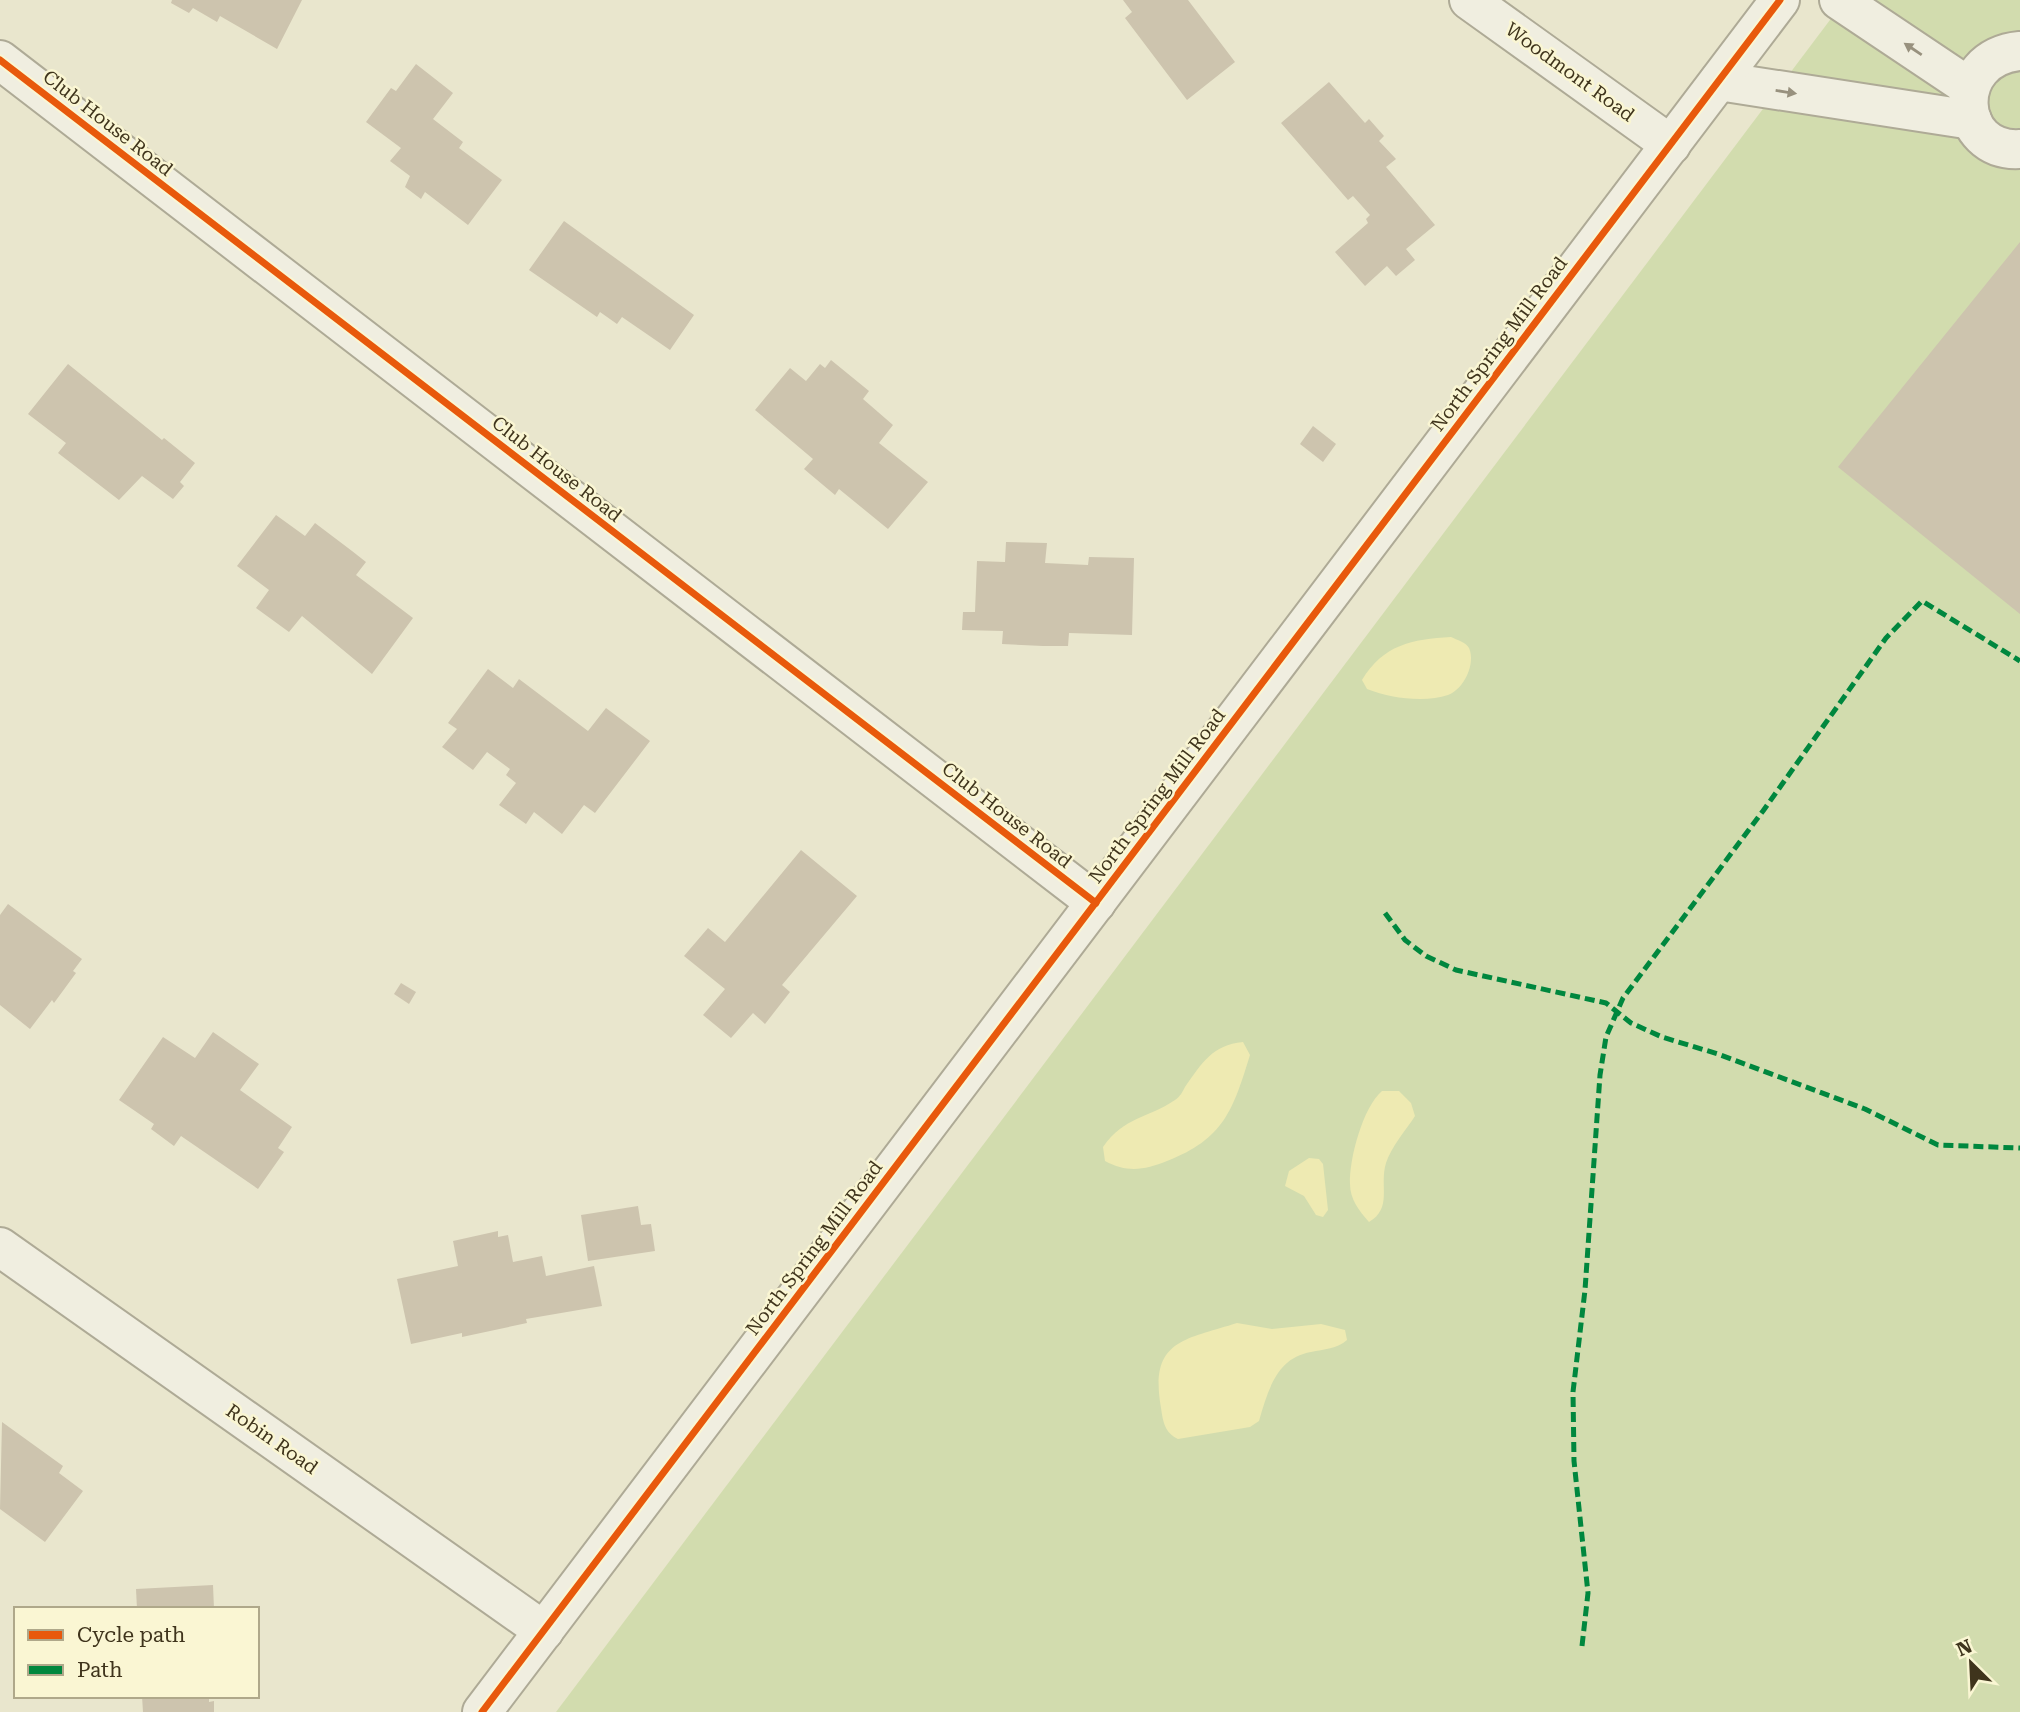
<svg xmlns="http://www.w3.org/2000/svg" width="2020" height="1712" font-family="'Roboto Serif',serif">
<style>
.green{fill:#d2dcae}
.sand{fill:#eeeab2}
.building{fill:#cdc4ae}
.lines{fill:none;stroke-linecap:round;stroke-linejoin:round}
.minor-casing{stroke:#aeaa96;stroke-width:42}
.minor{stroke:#f0eee0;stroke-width:38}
.quiet{stroke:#00873e;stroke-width:5;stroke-dasharray:10 5;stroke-linecap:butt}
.cycleway-casing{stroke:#faf6d3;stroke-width:11}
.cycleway{stroke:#e8590c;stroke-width:7}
.oneway{fill:#98917e}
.labels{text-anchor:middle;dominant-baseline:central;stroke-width:5;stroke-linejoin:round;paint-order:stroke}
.street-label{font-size:19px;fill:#3f341c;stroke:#faf6d3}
</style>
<rect width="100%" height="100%" fill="#e9e6cd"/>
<polygon class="green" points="1845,0 2020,0 2020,1712 556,1712"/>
<g class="sand">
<path d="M1451,637c6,3 15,5 18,11 7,16 -5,41 -21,47 -23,8 -59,3 -81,-6l-5,-9c21,-35 50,-41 89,-43z"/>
<path d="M1243,1042l7,13c-17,55 -26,84 -83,106 -22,9 -40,12 -62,0l-2,-14c22,-31 44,-28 72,-47 5,-3 8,-9 10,-13 17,-24 27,-42 58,-45z"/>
<path d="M1382,1091h17l12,12 4,13c-9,14 -24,31 -29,47 -7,23 7,45 -17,59 -10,-11 -19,-23 -19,-38 -1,-25 13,-77 32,-93z"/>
<polygon points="1309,1158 1319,1159 1323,1164 1328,1210 1323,1217 1316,1215 1304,1196 1285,1186 1289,1171"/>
<path d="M1237,1323l35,6 49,-5 24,6 2,10c-10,9 -23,9 -36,12 -35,6 -43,39 -52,69l-9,6 -72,12c-13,-6 -15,-17 -17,-31 -12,-68 23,-68 76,-85z"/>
</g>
<g class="building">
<polygon points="172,0 302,0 277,49 220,16 217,22 193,8 189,13 171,3"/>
<polygon points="1123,0 1188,0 1235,62 1187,100 1125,18 1132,12"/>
<polygon points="416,64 453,93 433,119 463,142 459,148 502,180 468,225 425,192 421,199 405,187 410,176 390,161 401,148 366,122 391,88 396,91"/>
<polygon points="1329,82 1365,123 1369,119 1384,136 1379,141 1396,159 1386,167 1435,225 1406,249 1415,260 1396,276 1387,266 1365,286 1335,252 1368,223 1366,219 1370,215 1353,196 1348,200 1281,123"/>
<polygon points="564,221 694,315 670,350 622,317 617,324 600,312 597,317 529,270"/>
<polygon points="2020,242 2020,614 1838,467"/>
<polygon points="831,360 869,391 863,399 893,425 879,443 928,482 888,529 839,489 835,495 804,469 813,459 755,410 790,368 806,381 820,364 825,368"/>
<polygon points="68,364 162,440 164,438 195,463 180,482 184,486 173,499 142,476 119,500 58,453 66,443 28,414"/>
<polygon points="1313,426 1336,444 1323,462 1300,444"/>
<polygon points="276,515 305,536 315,523 352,551 366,562 356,575 413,618 372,674 302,616 289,632 256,608 269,590 237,566"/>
<polygon points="1006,542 1047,543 1045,563 1088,565 1089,557 1134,558 1132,635 1069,633 1068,646 1043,646 1002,644 1003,631 962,630 963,612 975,612 977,561 1005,562"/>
<polygon points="488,669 513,688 519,679 588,731 606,708 650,741 595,813 584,805 562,834 534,812 526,824 499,805 516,783 506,775 510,769 487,752 473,770 442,747 457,729 448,723"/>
<polygon points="801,850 857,896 782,985 790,992 765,1024 753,1013 731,1038 703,1015 725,989 684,956 708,928 725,942"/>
<polygon points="8,904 82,959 73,971 76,973 54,1003 52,1000 30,1029 0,1005 0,915"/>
<polygon points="401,983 416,992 409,1004 394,994"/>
<polygon points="213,1032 259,1064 240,1090 292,1127 278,1148 284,1152 258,1189 181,1136 174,1146 151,1129 154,1124 119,1100 163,1037 195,1058"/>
<polygon points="638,1206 641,1225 651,1224 655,1251 588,1261 581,1215"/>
<polygon points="498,1231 498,1237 508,1235 513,1262 542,1256 546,1276 594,1266 602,1306 526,1319 527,1323 462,1337 462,1333 411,1344 397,1279 458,1266 453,1241"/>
<polygon points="2,1422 63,1466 59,1473 83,1491 45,1542 0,1509"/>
<polygon points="213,1585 214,1609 137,1609 136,1589"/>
<polygon points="142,1696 209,1696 209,1702 214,1701 214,1712 143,1712"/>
</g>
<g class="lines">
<g class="minor-casing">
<g id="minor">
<polyline points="1469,0 1671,145"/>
<polyline points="1839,0 1969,87"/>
<path d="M2020,51c-72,7 -65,102 0,98"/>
<polyline points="0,60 1096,903"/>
<polyline points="1719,81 1972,120"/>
<polyline points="0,1247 544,1631"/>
<polyline points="482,1712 1780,0"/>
</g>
</g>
<use href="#minor" class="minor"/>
<g class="quiet">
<polyline points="1385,913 1405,940 1426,956 1456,970 1606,1003 1631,1023 1662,1037 1718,1054 1865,1109 1938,1145 2020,1148"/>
<polyline points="1582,1646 1588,1593 1574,1461 1573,1392 1585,1290 1600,1075 1606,1037 1623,998 1763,811 1886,638 1922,601 2020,661"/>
</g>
<g class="cycleway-casing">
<g id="cycleway">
<polyline points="0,60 1096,903"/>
<polyline points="482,1712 1780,0"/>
</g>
</g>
<use href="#cycleway" class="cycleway"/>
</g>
<defs><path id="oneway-solid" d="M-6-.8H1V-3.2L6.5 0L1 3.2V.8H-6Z" transform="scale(1.75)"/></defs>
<g class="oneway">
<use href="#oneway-solid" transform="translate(1913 49) rotate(-146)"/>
<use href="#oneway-solid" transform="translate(1786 92) rotate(9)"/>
</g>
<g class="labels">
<g class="street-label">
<text transform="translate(1570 72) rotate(36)">Woodmont Road</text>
<text transform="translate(108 123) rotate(38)">Club House Road</text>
<text transform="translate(1499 344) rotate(-53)">North Spring Mill Road</text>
<text transform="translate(557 469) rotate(38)">Club House Road</text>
<text transform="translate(1157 796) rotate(-53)">North Spring Mill Road</text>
<text transform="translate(1007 815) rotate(38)">Club House Road</text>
<text transform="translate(814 1248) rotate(-53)">North Spring Mill Road</text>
<text transform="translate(272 1439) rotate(35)">Robin Road</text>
</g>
</g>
<rect x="14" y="1607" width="245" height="91" fill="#faf6d3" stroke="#afa88a" stroke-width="2"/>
<rect x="28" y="1630" width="35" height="10" fill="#e8590c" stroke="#afa88a" stroke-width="2"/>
<text x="77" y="1642" font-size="21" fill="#3f341c">Cycle path</text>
<rect x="28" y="1665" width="35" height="10" fill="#00873e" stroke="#afa88a" stroke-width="2"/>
<text x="77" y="1677" font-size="21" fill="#3f341c">Path</text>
<g transform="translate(1971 1663) rotate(336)" stroke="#faf6d3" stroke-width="5" paint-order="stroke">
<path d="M0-5L12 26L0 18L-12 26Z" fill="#3f341c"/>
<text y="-10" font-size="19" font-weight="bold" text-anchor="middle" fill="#3f341c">N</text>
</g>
</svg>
